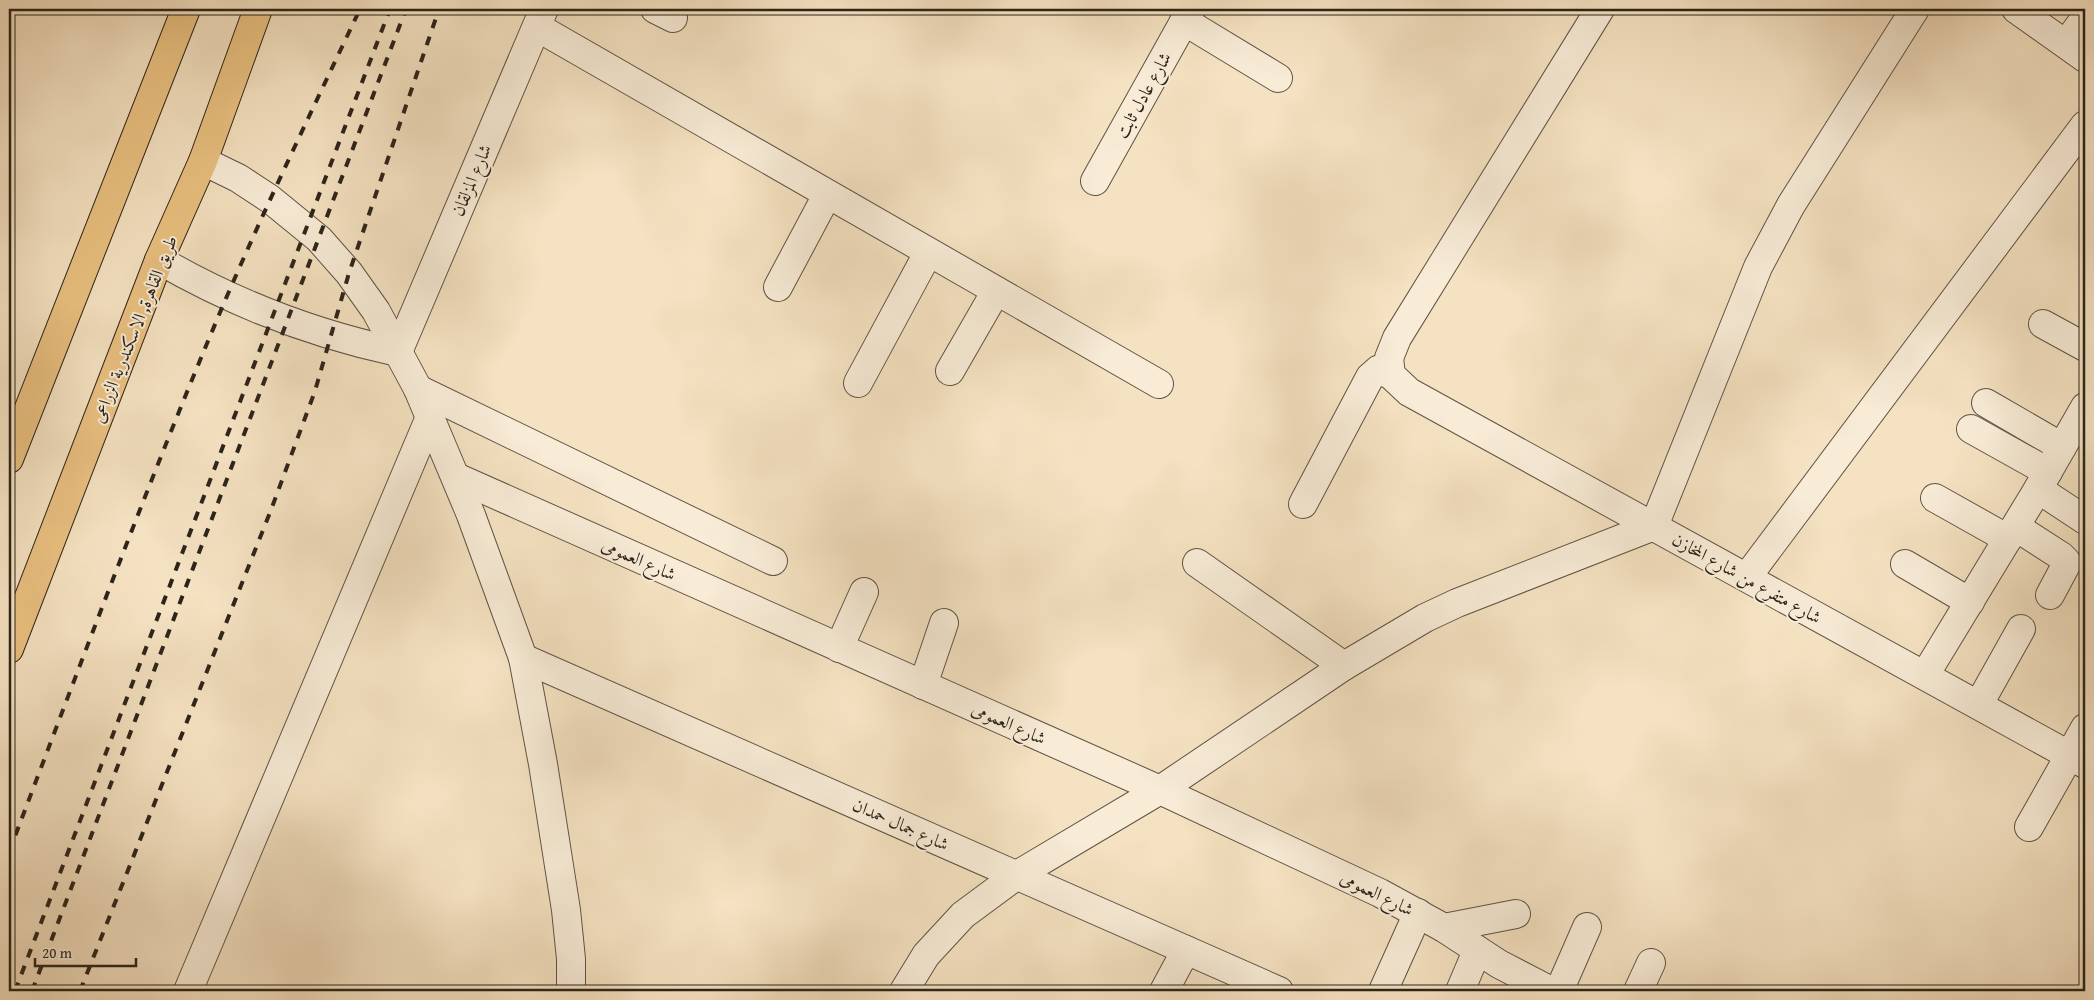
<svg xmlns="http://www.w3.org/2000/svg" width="2094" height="1000" font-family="'Gentium Book Plus',Amiri,serif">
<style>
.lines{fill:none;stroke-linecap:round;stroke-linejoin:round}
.minor-casing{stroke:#5e5444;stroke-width:30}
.highway-casing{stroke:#2c241a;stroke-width:30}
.minor{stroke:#f8ecd7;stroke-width:28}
.highway{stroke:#eac181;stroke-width:28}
.rail{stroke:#2c241a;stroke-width:4;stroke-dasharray:9 9;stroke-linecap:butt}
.labels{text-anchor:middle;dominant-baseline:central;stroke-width:4;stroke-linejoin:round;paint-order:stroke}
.street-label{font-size:18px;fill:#2c241a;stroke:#f8ecd7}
</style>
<rect width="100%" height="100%" fill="#f5e2c2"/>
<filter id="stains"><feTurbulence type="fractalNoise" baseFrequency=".004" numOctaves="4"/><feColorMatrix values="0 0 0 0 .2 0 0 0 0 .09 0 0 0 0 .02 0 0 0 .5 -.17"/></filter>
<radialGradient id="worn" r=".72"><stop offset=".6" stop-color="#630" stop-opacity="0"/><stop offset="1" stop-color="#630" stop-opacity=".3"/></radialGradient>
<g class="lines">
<g class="minor-casing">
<g id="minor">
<polyline points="655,9 673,18"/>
<polyline points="1600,9 1397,338 1389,358 1391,375 1409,392 2085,764"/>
<polyline points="2016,9 2085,58"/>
<polyline points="1184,21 1278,78"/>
<polyline points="537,27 1159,384"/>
<polyline points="2066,44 2085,18"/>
<polyline points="203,161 238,178 270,199 319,239 349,273 376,311 418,389 471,515 523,658 543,764 566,910 571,959 571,991"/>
<polyline points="1095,181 1191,9"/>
<path d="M159,260c76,44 154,74 239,92"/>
<polyline points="778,287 827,195"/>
<polyline points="2043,324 2085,347"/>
<polyline points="398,352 544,9"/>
<polyline points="950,371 996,291"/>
<polyline points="858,383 928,253"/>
<polyline points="418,389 773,561"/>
<polyline points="1986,403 2062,447"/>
<polyline points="1971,429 2048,472"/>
<polyline points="456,477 1160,790 1380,893 1444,928 1499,964 1551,991"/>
<polyline points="2038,489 2085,520"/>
<polyline points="1935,498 2008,539"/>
<polyline points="1303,504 1370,377 1378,370 1391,375"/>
<polyline points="2016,527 2061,556 2066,561 2066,565 2050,595"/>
<polyline points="1197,563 1344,666"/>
<polyline points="1905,564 1970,602"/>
<polyline points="1747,577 2085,125"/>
<polyline points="839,648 864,592"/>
<polyline points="523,658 1279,991"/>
<polyline points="1925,675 2038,489 2085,407"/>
<polyline points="923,685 944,623"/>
<polyline points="1979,704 2021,629"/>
<polyline points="2029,827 2085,728"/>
<polyline points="1444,928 1516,914"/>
<polyline points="188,991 430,417"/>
<polyline points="904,991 926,955 963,915 1017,875 1160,790 1344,666 1425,618 1457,603 1654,526 1758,267 1791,205 1915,9"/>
<polyline points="1164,991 1186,950"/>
<polyline points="1383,991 1418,913"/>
<polyline points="1460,991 1477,951"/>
<polyline points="1559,991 1587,927"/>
<polyline points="1638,991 1651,963"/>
</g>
</g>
<g class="highway-casing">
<g id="highway">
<polyline points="9,459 186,9"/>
<polyline points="9,649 159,260 203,161 258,9"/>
</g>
</g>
<use href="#minor" class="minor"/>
<use href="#highway" class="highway"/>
<g class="rail">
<path d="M9,852c71,-186 140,-373 218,-556 42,-97 88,-192 133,-287"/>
<polyline points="15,991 390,9"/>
<polyline points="32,991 406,9"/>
<polyline points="80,991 271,510 315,391 349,273 439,9"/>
</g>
</g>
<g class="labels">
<g class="street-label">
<text transform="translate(1143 95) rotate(-61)">شارع عادل ثابت</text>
<text transform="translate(471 180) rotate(-67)">شارع المزلقان</text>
<text transform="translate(134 329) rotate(-68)">طريق القاهرة, الاسكندرية الزراعى</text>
<text transform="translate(639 559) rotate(24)">شارع العمومى</text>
<text transform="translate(1747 578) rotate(29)">شارع متفرع من شارع المخازن</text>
<text transform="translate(1009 723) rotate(24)">شارع العمومى</text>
<text transform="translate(901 824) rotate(24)">شارع جمال حمدان</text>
<text transform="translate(1377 893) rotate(26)">شارع العمومى</text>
</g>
</g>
<rect width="2094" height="1000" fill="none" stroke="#f5e2c2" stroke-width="30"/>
<rect x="10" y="10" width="2074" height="980" fill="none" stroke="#2c241a" stroke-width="2.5"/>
<rect x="15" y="15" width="2064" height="970" fill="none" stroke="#2c241a"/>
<path d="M35 958v8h101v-8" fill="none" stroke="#2c241a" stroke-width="2.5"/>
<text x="42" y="958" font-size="15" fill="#2c241a" stroke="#f8ecd7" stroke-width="4" paint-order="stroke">20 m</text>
<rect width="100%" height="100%" filter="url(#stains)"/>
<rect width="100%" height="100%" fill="url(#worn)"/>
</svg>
